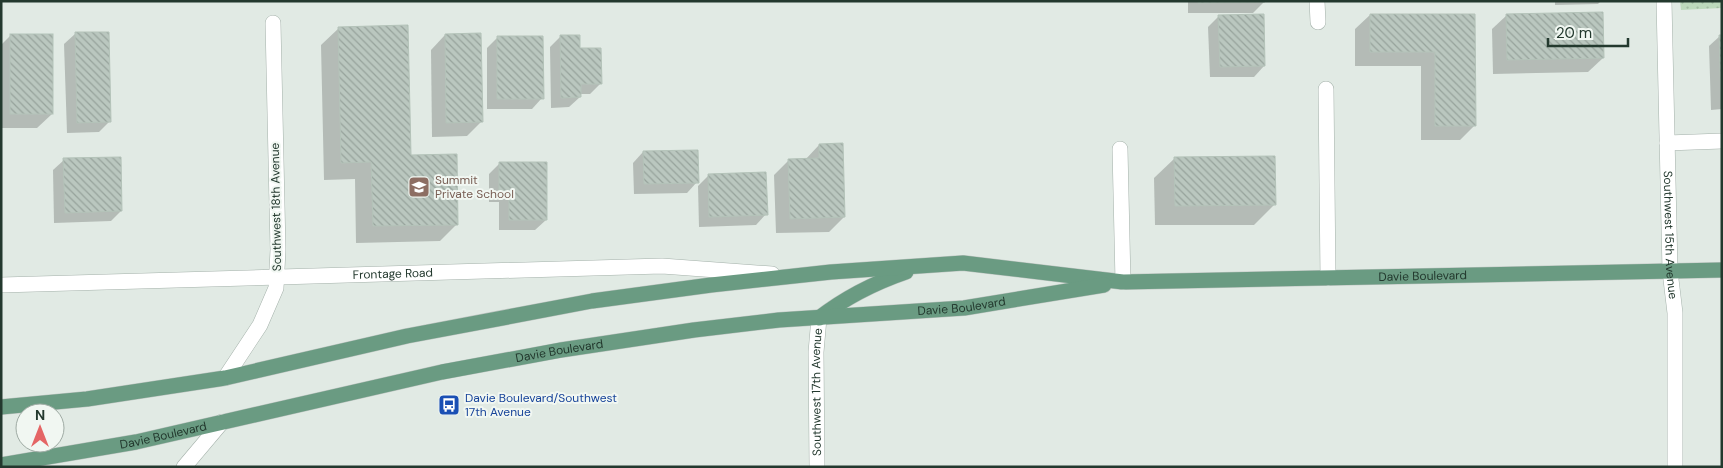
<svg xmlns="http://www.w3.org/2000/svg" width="1723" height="468" font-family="'DM Sans',sans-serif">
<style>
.park{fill:url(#park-dots)}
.shadow{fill:#0003}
.building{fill:url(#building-back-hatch);stroke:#b4c3b9}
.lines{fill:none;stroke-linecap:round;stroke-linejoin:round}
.minor-casing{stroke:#a4b1aa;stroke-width:16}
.major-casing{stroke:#bdc4c0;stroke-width:16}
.minor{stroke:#fff;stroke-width:15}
.major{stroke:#6a9b82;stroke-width:15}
.labels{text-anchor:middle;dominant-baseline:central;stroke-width:4;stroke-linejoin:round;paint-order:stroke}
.education-label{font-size:12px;fill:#785e54;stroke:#f1f7f2;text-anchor:start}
.street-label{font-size:12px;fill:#23392e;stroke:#f1f7f2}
.transit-label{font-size:12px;fill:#164399;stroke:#f1f7f2;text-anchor:start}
</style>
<defs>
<pattern id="park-dots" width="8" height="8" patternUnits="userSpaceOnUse" patternTransform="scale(1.25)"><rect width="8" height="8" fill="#bcd9bc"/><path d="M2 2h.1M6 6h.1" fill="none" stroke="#a1bba2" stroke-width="1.8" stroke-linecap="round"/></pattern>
<pattern id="building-back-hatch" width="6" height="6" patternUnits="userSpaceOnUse" patternTransform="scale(1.25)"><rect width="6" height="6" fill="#bac7bf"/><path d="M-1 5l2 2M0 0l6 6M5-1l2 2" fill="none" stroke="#97a39c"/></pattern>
</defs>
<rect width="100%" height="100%" fill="#e1eae4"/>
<polygon class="park" points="1680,1 1722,1 1722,8 1681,10"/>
<g class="shadow">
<polygon points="1188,1 1264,1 1264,2 1253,13 1188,13"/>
<polygon points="1555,1 1601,1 1598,4 1555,5"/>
<polygon points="1370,15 1474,15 1474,126 1460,140 1421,140 1421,66 1355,66 1355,29"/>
<polygon points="1507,15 1603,58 1588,72 1493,74 1492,29"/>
<polygon points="1219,16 1264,66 1254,77 1210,77 1208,27"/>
<polygon points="339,28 409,156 457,224 440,241 356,243 355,179 324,180 321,45"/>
<polygon points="75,34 110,121 99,132 67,133 64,44"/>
<polygon points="11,35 52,114 37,128 1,128 1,45"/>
<polygon points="445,35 481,122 467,136 432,137 431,50"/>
<polygon points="561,36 579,50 601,83 590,94 580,94 580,97 569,107 551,108 550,47"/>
<polygon points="1720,36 1722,109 1711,110 1709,46"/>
<polygon points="497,38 542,98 532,109 487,109 487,48"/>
<polygon points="819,145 844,217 829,232 776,233 774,175 789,160 805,160"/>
<polygon points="643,152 697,182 687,193 634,194 633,163"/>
<polygon points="1175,158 1275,204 1254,225 1155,225 1154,178"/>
<polygon points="64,160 121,211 111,221 54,223 53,170"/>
<polygon points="500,163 546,220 535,230 499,230 499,202 489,202 489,174"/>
<polygon points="709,175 766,214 756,225 699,227 698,186"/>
</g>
<g class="building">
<polygon points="1198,1 1265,1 1265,2 1198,3"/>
<polygon points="1603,12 1604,58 1507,60 1506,14"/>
<polygon points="1264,14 1265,66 1220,67 1218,15"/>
<polygon points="1370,14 1475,14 1476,126 1435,126 1435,52 1370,52"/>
<polygon points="408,25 411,155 457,154 458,225 373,226 371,162 341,163 338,27"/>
<polygon points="75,32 109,32 111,122 77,123"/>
<polygon points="481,33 483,122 446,123 445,34"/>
<rect x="10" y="34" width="43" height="80"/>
<polygon points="560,35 580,35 580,48 601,48 602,84 581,84 581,97 561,98"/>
<polygon points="1719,35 1722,35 1722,100 1721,100"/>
<polygon points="497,36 543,36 544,99 497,99"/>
<polygon points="843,143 845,217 790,219 788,159 819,158 819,144"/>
<polygon points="698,150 699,183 644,184 643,151"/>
<polygon points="1275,156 1276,205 1175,206 1174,157"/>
<polygon points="121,157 122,211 65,213 63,158"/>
<polygon points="499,162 547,162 547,220 509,220 509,192 499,192"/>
<polygon points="766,172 768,215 709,217 708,174"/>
</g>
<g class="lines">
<g class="minor-casing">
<g id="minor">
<polyline points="1317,1 1318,22"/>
<path id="s1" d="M1664,1l6,270 5,42v154"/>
<polyline points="1326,89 1328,278"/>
<polyline points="1667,143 1722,141"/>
<polyline points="1120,149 1123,282"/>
<path id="s2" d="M1,285l661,-19 110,8"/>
<polyline points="225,378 260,325 276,288 278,250 273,23"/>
<polyline points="184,467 222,422"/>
<path id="s3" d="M817,467l-1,-115 3,-34"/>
</g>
</g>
<g class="major-casing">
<g id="major">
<path d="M819,318c27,-21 55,-35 87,-46"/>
<path id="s4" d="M1,407l86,-8 138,-21 182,-42 185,-35 119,-16 120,-13 132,-9 160,19 599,-12"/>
<path id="s5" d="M1,465l135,-23 306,-70 119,-22 133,-20 85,-10 185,-12 140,-23"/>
</g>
</g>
<use href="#minor" class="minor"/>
<use href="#major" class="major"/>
</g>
<defs>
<g id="school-square" transform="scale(1.125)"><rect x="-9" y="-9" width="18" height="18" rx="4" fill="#8d6e63" stroke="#f1f7f2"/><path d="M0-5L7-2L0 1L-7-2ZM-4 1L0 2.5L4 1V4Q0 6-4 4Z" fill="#fff"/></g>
<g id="bus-square" transform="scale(1.125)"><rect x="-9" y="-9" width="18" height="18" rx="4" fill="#1a4fb4" stroke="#f1f7f2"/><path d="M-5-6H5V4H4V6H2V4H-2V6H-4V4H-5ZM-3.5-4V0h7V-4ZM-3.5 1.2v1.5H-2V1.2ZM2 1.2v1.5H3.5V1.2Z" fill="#fff"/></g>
</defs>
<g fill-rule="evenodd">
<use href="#school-square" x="419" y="187"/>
<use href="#bus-square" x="449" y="405"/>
</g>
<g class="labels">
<g class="education-label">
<text x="435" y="180">Summit<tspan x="435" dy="14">Private School</tspan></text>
</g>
<g class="street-label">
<text transform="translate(276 207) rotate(-91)">Southwest 18th Avenue</text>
<text stroke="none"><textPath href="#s1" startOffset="234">Southwest 15th Avenue</textPath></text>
<text stroke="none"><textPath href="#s2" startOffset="392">Frontage Road</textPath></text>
<text stroke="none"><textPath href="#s4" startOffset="1435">Davie Boulevard</textPath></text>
<text stroke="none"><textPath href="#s5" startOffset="975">Davie Boulevard</textPath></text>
<text stroke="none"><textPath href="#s5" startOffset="570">Davie Boulevard</textPath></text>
<text stroke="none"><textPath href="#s3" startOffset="75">Southwest 17th Avenue</textPath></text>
<text stroke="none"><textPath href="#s5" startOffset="165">Davie Boulevard</textPath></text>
</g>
<g class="transit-label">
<text x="465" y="398">Davie Boulevard/Southwest<tspan x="465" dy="14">17th Avenue</tspan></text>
</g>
</g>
<rect width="1723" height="468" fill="none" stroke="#23392e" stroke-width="5"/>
<g transform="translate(40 428)"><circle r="24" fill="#f1f7f2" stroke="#9faba4"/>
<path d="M0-4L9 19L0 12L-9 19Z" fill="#e46565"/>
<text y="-8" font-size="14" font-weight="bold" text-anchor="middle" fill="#23392e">N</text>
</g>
<path d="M1548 38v8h80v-8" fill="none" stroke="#23392e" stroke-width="2.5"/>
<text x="1556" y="38" font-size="15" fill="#23392e" stroke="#f1f7f2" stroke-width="4" paint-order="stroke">20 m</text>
</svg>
